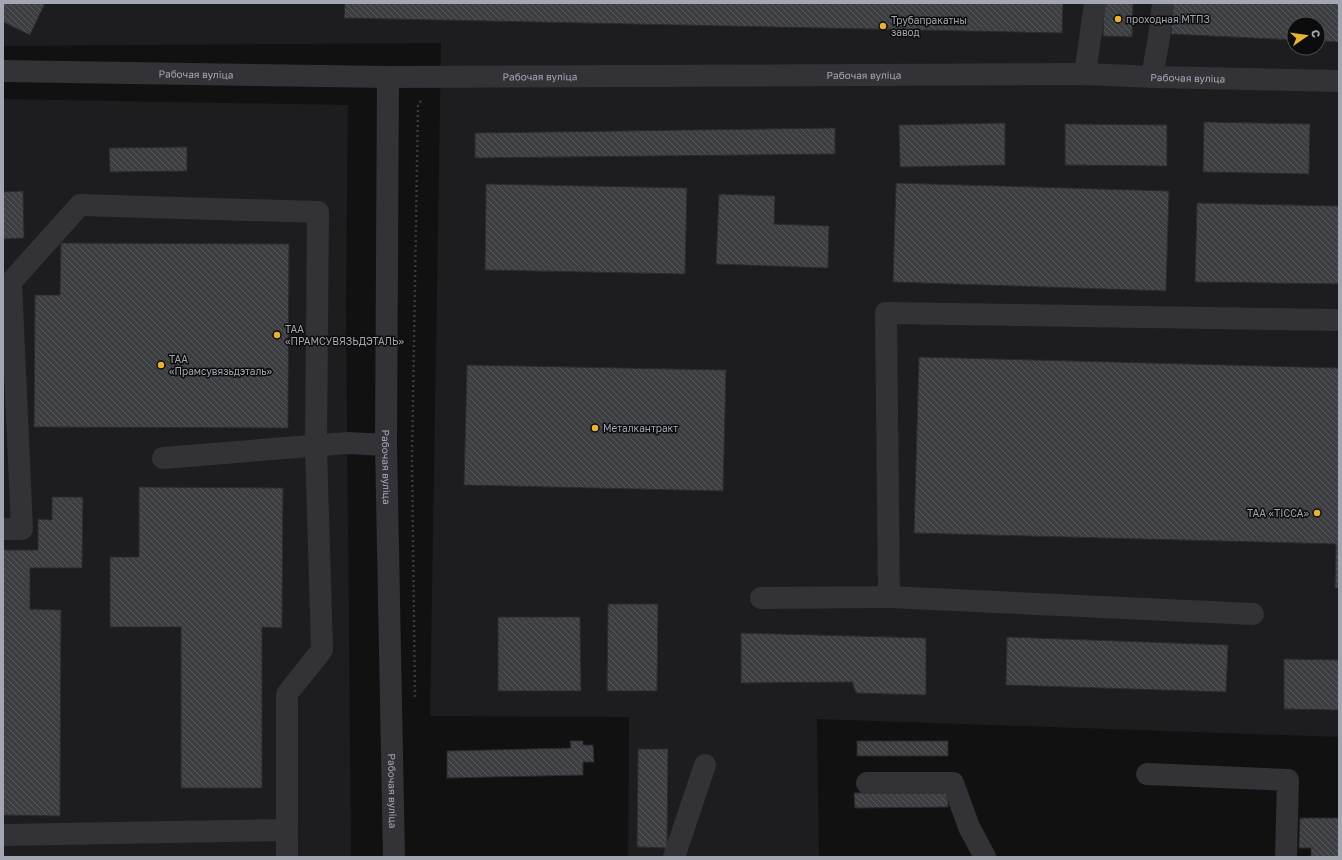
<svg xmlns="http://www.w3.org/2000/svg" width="1342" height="860" font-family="'Golos Text',sans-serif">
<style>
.built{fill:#1d1d1f;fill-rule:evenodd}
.building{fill:url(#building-back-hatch);stroke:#2b2b2e}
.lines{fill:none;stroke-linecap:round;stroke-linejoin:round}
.path{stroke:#38393e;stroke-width:2.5;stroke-dasharray:2 3;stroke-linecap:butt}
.minor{stroke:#323237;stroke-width:22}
.poi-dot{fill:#e8b233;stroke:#0c0c0d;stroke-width:1.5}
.labels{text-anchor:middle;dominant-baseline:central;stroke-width:3;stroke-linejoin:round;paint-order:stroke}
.poi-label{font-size:10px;fill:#a3a7b2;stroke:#0c0c0d;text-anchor:start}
.street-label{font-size:10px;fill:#a3a7b2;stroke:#0c0c0d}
</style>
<defs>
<pattern id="building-back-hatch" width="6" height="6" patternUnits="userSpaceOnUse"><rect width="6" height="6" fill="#3d3e42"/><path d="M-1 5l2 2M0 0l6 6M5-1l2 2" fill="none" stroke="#56575b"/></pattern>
</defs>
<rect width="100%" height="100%" fill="#111112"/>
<g class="built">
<path d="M3,3h1336v734l-522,-18 2,138h-191l1,-140 -199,-1 11,-673 -438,3zM1294,24h24v24h-24z"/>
<polygon points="3,99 348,105 346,304 351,857 3,857"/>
</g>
<g class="building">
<polygon points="3,3 45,3 30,35 3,22"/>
<polygon points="345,3 1063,3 1062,33 344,18"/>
<polygon points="1104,3 1133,3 1132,37 1103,36"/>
<polygon points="1173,3 1339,3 1339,42 1318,41 1318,24 1294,24 1294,40 1171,34"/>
<polygon points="1204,122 1310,124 1309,174 1203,172"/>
<polygon points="1005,123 1005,165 900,167 899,125"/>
<polygon points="1065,124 1167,125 1167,166 1065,165"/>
<polygon points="835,128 835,154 475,158 475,133"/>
<polygon points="187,147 187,171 110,172 109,148"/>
<polygon points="896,183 1169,191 1166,291 893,282"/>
<polygon points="486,184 687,188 685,274 485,270"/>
<polygon points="23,191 24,238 3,239 3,192"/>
<polygon points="719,194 775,196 774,224 829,226 828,268 716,264"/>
<polygon points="1197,203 1339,206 1339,284 1195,282"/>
<polygon points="61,243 289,244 288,428 34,427 35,295 60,295"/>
<polygon points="919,357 1339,368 1339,588 1335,588 1336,544 914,533"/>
<polygon points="467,365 726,370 723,491 464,485"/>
<polygon points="139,487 283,488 282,628 262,627 262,788 181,788 181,627 110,627 110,557 139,557"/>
<polygon points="52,497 83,497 82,568 30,568 30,609 61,610 60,816 3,815 3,550 38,550 38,519 52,520"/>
<polygon points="608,604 658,604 657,691 607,691"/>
<polygon points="498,617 580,617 581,691 498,691"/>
<polygon points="741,633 926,638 926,695 856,693 852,682 741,683"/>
<polygon points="1007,637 1228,645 1226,692 1006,685"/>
<polygon points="1284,659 1339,660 1339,710 1284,709"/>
<polygon points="570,741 583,741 583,745 593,745 594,762 583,762 583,775 447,778 447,751 571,748"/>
<rect x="857" y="741" width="91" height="15"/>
<polygon points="638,749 668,749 667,848 637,847"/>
<polygon points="948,792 948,807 855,808 854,793"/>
<polygon points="1300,818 1339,818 1339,857 1311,857 1311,848 1299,848"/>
</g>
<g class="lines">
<polyline class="path" points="415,697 412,460 418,106 422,99"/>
<g class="minor">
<path id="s1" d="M3,71l385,6 697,-3 67,3 187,4"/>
<polyline points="1085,74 1095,3"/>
<path id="s2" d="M388,77l-2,368 8,412"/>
<polyline points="1152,77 1159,37 1163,3"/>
<polyline points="163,458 347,443 386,445"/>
<polyline points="3,529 22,529 11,282 80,205 318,212 316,447 322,650 287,694 287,857"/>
<polyline points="889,597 1253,614"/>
<polyline points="761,598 889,597 886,313 1339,320"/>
<polyline points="1147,774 1288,780 1286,857"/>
<polyline points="867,783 953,783 969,827 985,857"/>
<polyline points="3,835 287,830"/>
<polyline points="674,857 705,765"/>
</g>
</g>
<g class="poi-dot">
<circle cx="1118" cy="19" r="4"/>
<circle cx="883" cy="26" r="4"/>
<circle cx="277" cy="335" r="4"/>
<circle cx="161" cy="365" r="4"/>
<circle cx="595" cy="428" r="4"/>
<circle cx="1317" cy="513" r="4"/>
</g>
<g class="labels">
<g class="poi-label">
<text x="1126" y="19">проходная МТПЗ</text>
<text x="891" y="20">Трубапракатны<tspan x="891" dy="12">завод</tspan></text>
<text x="285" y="329">ТАА<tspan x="285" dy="12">«ПРАМСУВЯЗЬДЭТАЛЬ»</tspan></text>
<text x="169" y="359">ТАА<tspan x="169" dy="12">«Прамсувязьдэталь»</tspan></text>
<text x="603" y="428">Металкантракт</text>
<text x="1309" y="513" text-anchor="end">ТАА «ТIССА»</text>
</g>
<g class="street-label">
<text stroke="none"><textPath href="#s1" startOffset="193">Рабочая вуліца</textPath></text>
<text stroke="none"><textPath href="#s1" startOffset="861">Рабочая вуліца</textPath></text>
<text stroke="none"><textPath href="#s1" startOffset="537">Рабочая вуліца</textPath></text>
<text stroke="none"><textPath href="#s1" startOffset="1185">Рабочая вуліца</textPath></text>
<text stroke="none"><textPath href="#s2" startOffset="390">Рабочая вуліца</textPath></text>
<text stroke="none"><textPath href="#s2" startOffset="714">Рабочая вуліца</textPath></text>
</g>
</g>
<rect width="1342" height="860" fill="none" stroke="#a3a7b2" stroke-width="8"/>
<g transform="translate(1306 36) rotate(77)"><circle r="19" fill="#0c0c0d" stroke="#484a4f"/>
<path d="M0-3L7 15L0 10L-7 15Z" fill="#e8b233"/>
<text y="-6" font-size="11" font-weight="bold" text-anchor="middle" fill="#a3a7b2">С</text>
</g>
</svg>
